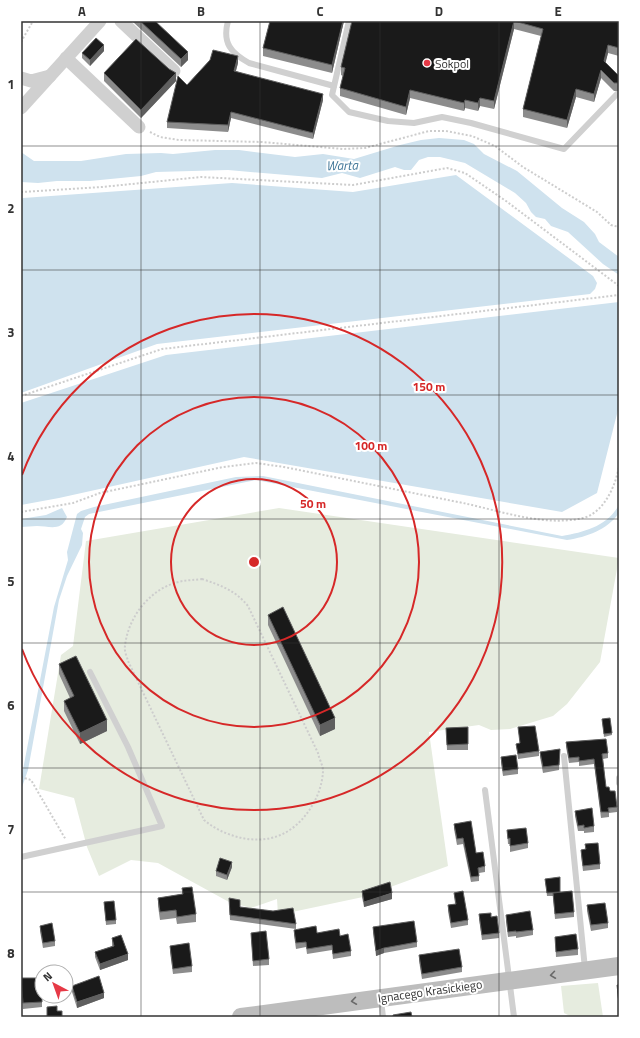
<svg xmlns="http://www.w3.org/2000/svg" width="640" height="1038" font-family="'Titillium Web',sans-serif">
<style>
.green{fill:#e6ecdf}
.water{fill:#cfe2ee}
.lines{fill:none;stroke-linecap:round;stroke-linejoin:round}
.path{stroke:#cdcdcd;stroke-width:2;stroke-dasharray:2 2;stroke-linecap:butt}
.lane{stroke:#d0d0d0;stroke-width:6}
.street{stroke:#d0d0d0;stroke-width:13}
.secondary{stroke:#bdbdbd;stroke-width:18}
.wall{fill:#8c8c8c}
.shaded-wall{fill:#5f5f5f}
.building{fill:#1a1a1a;stroke:#5f5f5f}
.oneway{stroke:#6a6a6a}
.grid{fill:none;stroke:#333;stroke-width:1;stroke-opacity:0.55}
.ring{fill:none;stroke:#d62828;stroke-width:2}
.poi-dot{fill:#e63946;stroke:#fff;stroke-width:1.5}
.labels{text-anchor:middle;dominant-baseline:central;stroke-width:4;stroke-linejoin:round;paint-order:stroke}
.poi-label{font-size:12px;fill:#333;stroke:#fff;text-anchor:start}
.street-label{font-size:12px;fill:#333;stroke:#fff}
.water-label{font-size:13px;font-style:italic;fill:#3f7597;stroke:#fff}
.centre{fill:#d62828;stroke:#fff;stroke-width:2}
.ring-label{font-size:12px;text-anchor:middle;font-weight:bold;fill:#d62828;stroke:#fff;stroke-width:4;stroke-linejoin:round;paint-order:stroke}
.neatline{fill:none;stroke:#333;stroke-width:1.5}
.grid-label{font-size:13px;text-anchor:middle;font-weight:bold;fill:#333}
</style>
<rect width="100%" height="100%" fill="#fff"/>
<g class="green">
<polygon points="279,508 619,558 600,662 567,704 553,716 510,729 491,730 479,725 429,732 448,866 363,897 278,915 277,899 251,908 229,902 158,863 131,860 99,876 87,847 74,798 39,789 61,655 73,646 86,541"/>
<polygon points="598,983 603,1017 572,1017 564,1013 561,986"/>
</g>
<g class="water">
<polygon points="439,138 464,140 474,144 484,154 517,171 562,208 584,222 595,234 599,242 619,257 619,275 603,264 568,232 551,226 545,219 536,217 531,212 526,203 515,193 465,163 440,157 428,157 419,160 411,170 404,170 395,167 360,178 342,173 322,178 228,170 156,172 141,176 90,181 57,181 38,183 21,182 21,152 34,161 81,161 126,154 161,153 173,154 215,150 239,150 295,157 323,154 354,159 400,145 421,140"/>
<polygon points="456,175 593,276 597,283 595,289 590,294 157,344 21,393 21,201 23,198 232,183 353,192"/>
<polygon points="619,302 619,406 597,493 562,512 244,457 59,498 21,505 21,403 166,355"/>
<path d="M263,476l299,60c23,-4 45,-10 57,-31v8c-12,17 -32,24 -52,27l-311,-60 -167,34 -4,3 -4,12 2,4 -1,12 -15,31 -8,24 -31,170 -7,20v-10l33,-173 14,-47 -1,-8 10,-38 4,-3 13,-4 142,-30z"/>
<path d="M62,508l5,9c-6,15 -18,9 -30,9 -5,0 -11,1 -16,1v-8l25,-4z"/>
</g>
<g class="lines">
<g class="path">
<polyline points="21,42 33,21"/>
<polyline points="150,132 160,137 179,140 262,142 343,149 365,148 429,131 446,131 472,136 495,146 523,167 597,212 611,225 619,227"/>
<polyline points="21,192 102,187 201,177 353,185 447,168 465,173 506,201 619,286"/>
<polyline points="21,396 162,349 619,295"/>
<path d="M21,512l52,-9 27,-10 123,-26 33,-4 28,4c60,12 119,24 179,36 38,8 81,24 120,15 21,-5 33,-33 36,-52"/>
<path d="M202,579c18,6 33,11 46,27l70,147c1,6 5,12 5,18 -1,26 -20,56 -45,65 -24,9 -55,0 -74,-16l-76,-159c-1,-4 -4,-10 -3,-15 3,-30 27,-60 58,-65 6,-1 12,-1 19,-2z"/>
<polyline points="21,777 31,780 66,840"/>
</g>
<g class="lane">
<path d="M228,21c-6,22 3,32 21,42l85,23"/>
<polyline points="349,21 332,95 349,112 388,121 414,123 442,117 471,123 564,149 617,94"/>
<polyline points="564,756 585,969"/>
<polyline points="619,778 619,783"/>
<polyline points="485,790 514,1017"/>
<polyline points="21,857 162,826 128,747 90,672"/>
<polyline points="381,1000 383,1017"/>
</g>
<g class="street">
<polyline points="121,21 174,71"/>
<polyline points="66,58 139,127"/>
<polyline points="21,78 31,81 50,76"/>
<polyline points="21,108 100,21"/>
</g>
<polyline class="secondary" points="241,1017 619,966"/>
</g>
<g class="wall">
<polygon points="132,21 155,21 188,60 181,67"/>
<polygon points="270,21 344,21 332,73 263,56 263,48"/>
<polygon points="352,21 619,21 619,56 608,53 605,63 619,76 619,91 614,91 601,78 594,102 576,97 567,128 523,117 523,109 541,36 514,29 494,109 480,106 478,111 465,108 464,111 410,98 406,115 340,96 340,88 343,76 341,75 341,67"/>
<polygon points="104,51 90,66 82,58 82,53"/>
<polygon points="238,63 236,71 323,100 313,139 231,118 228,132 167,128 167,122 187,85"/>
<polygon points="104,73 176,81 141,118 104,81"/>
<polygon points="268,615 335,729 320,736 268,625"/>
<polygon points="59,664 107,731 80,744 64,711 64,701 70,698 59,674"/>
<polygon points="602,719 612,733 612,735 604,737"/>
<polygon points="468,727 468,750 447,750 446,728"/>
<polygon points="518,727 539,751 539,756 518,759 516,744 520,743"/>
<polygon points="566,742 608,753 608,758 603,759 606,787 610,791 617,807 617,812 609,813 609,817 601,818 594,764 579,766 579,762 569,763 566,747"/>
<polygon points="560,749 559,770 543,773 540,757 540,752"/>
<polygon points="501,757 518,769 518,774 503,776 501,763"/>
<polygon points="575,811 594,826 594,832 584,833 584,831 578,831 575,816"/>
<polygon points="454,824 485,866 485,872 479,873 479,881 471,882 463,844 457,845 454,829"/>
<polygon points="507,830 528,843 528,848 510,852 510,844 508,844"/>
<polygon points="585,844 600,864 600,869 583,871 581,855 581,850 585,849"/>
<polygon points="232,867 227,880 216,876 216,871"/>
<polygon points="545,879 560,892 574,912 574,917 555,919 553,896 547,896"/>
<polygon points="182,888 196,914 196,922 177,924 176,918 160,920 158,906 158,898 182,894"/>
<polygon points="362,891 392,899 364,907 362,897"/>
<polygon points="454,893 468,920 468,925 451,928 448,911 448,905 455,904"/>
<polygon points="229,898 240,907 273,911 296,924 296,929 230,920"/>
<polygon points="104,902 116,920 116,924 106,925"/>
<polygon points="587,905 608,923 608,928 591,931 587,911"/>
<polygon points="479,914 499,933 499,938 482,940 479,919"/>
<polygon points="506,915 533,930 533,935 516,938 516,936 508,937 506,921"/>
<polygon points="40,926 55,941 55,946 43,948 40,931"/>
<polygon points="373,927 417,942 417,947 384,953 376,956 373,932"/>
<polygon points="294,930 340,936 351,951 351,956 333,959 332,950 307,954 306,947 296,949 294,935"/>
<polygon points="251,933 269,959 269,965 253,966"/>
<polygon points="555,937 578,949 578,955 556,957"/>
<polygon points="112,938 128,960 100,970 95,957 95,952 112,946"/>
<polygon points="170,946 192,966 192,972 173,974 170,952"/>
<polygon points="419,955 462,967 462,972 422,979 419,961"/>
<polygon points="42,978 42,1007 23,1009 21,984"/>
<polygon points="617,985 619,985 619,1008 617,991"/>
<polygon points="72,986 104,998 77,1008 72,992"/>
</g>
<g class="shaded-wall">
<polygon points="343,21 344,21 332,73 332,65"/>
<polygon points="514,21 514,29 494,109 494,101"/>
<polygon points="104,45 104,51 90,66 90,60"/>
<polygon points="608,45 608,53 604,69 604,61"/>
<polygon points="188,52 188,60 181,67 181,59"/>
<polygon points="238,56 238,63 234,77 234,71"/>
<polygon points="601,70 601,78 594,102 594,94"/>
<polygon points="176,73 176,81 141,118 141,110"/>
<polygon points="576,89 576,97 567,128 567,120"/>
<polygon points="410,90 410,98 406,115 406,107"/>
<polygon points="323,94 323,100 313,139 313,133"/>
<polygon points="480,98 480,106 478,111 478,103"/>
<polygon points="465,100 465,108 464,111 464,103"/>
<polygon points="231,112 231,118 228,132 228,125"/>
<polygon points="335,718 335,729 320,736 320,725"/>
<polygon points="107,720 107,731 80,744 80,733"/>
<polygon points="232,862 232,867 227,880 227,875"/>
<polygon points="392,893 392,899 364,907 364,902"/>
<polygon points="384,948 384,953 376,956 376,951"/>
<polygon points="128,954 128,960 100,970 100,964"/>
<polygon points="104,993 104,998 77,1008 77,1002"/>
</g>
<g class="building">
<polygon points="140,21 155,21 188,52 181,59"/>
<polygon points="270,21 343,21 332,65 263,48"/>
<polygon points="352,21 619,21 619,48 608,45 604,61 619,76 619,83 614,83 601,70 594,94 576,89 567,120 523,109 543,29 514,21 494,101 480,98 478,103 465,100 464,103 410,90 406,107 340,88 345,68 341,67"/>
<polygon points="96,38 104,45 90,60 82,53"/>
<polygon points="136,39 169,69 176,73 141,110 104,73"/>
<polygon points="213,50 238,56 234,71 323,94 313,133 231,112 228,125 167,122 178,76 187,85 210,60"/>
<polygon points="283,607 335,718 320,725 268,615"/>
<polygon points="76,656 107,720 80,733 64,701 74,696 59,664"/>
<polygon points="610,718 612,733 604,734 602,719"/>
<polygon points="535,726 539,751 518,754 516,744 520,743 518,727"/>
<polygon points="468,727 468,744 447,745 446,728"/>
<polygon points="606,739 608,753 602,754 606,787 609,787 610,791 615,791 617,807 608,808 609,812 601,812 594,759 579,761 579,757 569,758 566,742"/>
<polygon points="560,749 559,765 543,767 540,752"/>
<polygon points="516,755 518,769 503,771 501,757"/>
<polygon points="592,808 594,826 584,828 584,825 578,826 575,811"/>
<polygon points="471,821 476,853 483,852 485,866 478,868 479,876 471,877 463,838 457,839 454,824"/>
<polygon points="526,828 528,843 510,846 510,838 508,839 507,830"/>
<polygon points="598,843 600,864 583,866 581,850 586,849 585,844"/>
<polygon points="220,858 232,862 227,875 216,871"/>
<polygon points="560,877 560,892 547,893 545,879"/>
<polygon points="390,882 392,893 364,902 362,891"/>
<polygon points="192,887 196,914 177,917 176,910 160,912 158,898 183,894 182,888"/>
<polygon points="463,891 468,920 451,923 448,905 456,904 454,893"/>
<polygon points="572,891 574,912 555,914 553,893"/>
<polygon points="229,898 240,900 240,907 273,911 293,908 296,924 230,915"/>
<polygon points="114,901 116,920 106,921 104,902"/>
<polygon points="605,903 608,923 591,925 587,905"/>
<polygon points="530,911 533,930 516,932 516,931 508,932 506,915"/>
<polygon points="491,913 491,917 497,916 499,933 482,935 479,914"/>
<polygon points="414,921 417,942 384,948 376,951 373,927"/>
<polygon points="52,923 55,941 43,943 40,926"/>
<polygon points="316,926 317,933 339,929 340,936 348,934 351,951 333,954 332,945 307,949 306,942 296,943 294,930"/>
<polygon points="266,931 269,959 253,961 251,933"/>
<polygon points="576,934 578,949 556,952 555,937"/>
<polygon points="121,935 128,954 100,964 95,952 114,946 112,938"/>
<polygon points="189,943 192,966 173,969 170,946"/>
<polygon points="459,949 462,967 422,974 419,955"/>
<polygon points="99,976 104,993 77,1002 72,986"/>
<polygon points="21,978 42,978 42,1002 23,1003"/>
<polygon points="617,985 619,985 619,1003"/>
<polygon points="57,1006 57,1011 62,1011 62,1017 47,1017 47,1007"/>
<polygon points="411,1012 412,1017 393,1017 393,1015"/>
</g>
<defs><path id="oneway-chevron" d="M-2-3.5L2.5 0L-2 3.5" fill="none" stroke-width="1.6" stroke-linecap="round" stroke-linejoin="round"/></defs>
<g class="oneway">
<use href="#oneway-chevron" transform="translate(553 975) rotate(172)"/>
<use href="#oneway-chevron" transform="translate(354 1001) rotate(172)"/>
</g>
<path class="grid" d="M141,21v996M260,21v996M380,21v996M499,21v996M21,146h598M21,270h598M21,395h598M21,519h598M21,643h598M21,768h598M21,892h598"/>
<g class="ring">
<circle cx="254" cy="562" r="83"/>
<circle cx="254" cy="562" r="165"/>
<path d="M22 475A248 248 0 1 1 22 649"/>
</g>
<circle class="poi-dot" cx="427" cy="63" r="4"/>
<g class="labels">
<g class="poi-label">
<text x="435" y="63">Sokpol</text>
</g>
<g class="street-label">
<text transform="translate(430 991) rotate(-8)">Ignacego Krasickiego</text>
</g>
<g class="water-label">
<text transform="translate(342 165) rotate(-1)">Warta</text>
</g>
</g>
<circle cx="254" cy="562" r="6" class="centre"/>
<g class="ring-label">
<text x="429" y="391">150 m</text>
<text x="371" y="450">100 m</text>
<text x="313" y="508">50 m</text>
</g>
<rect width="640" height="1038" fill="none" stroke="#ffffff" stroke-width="44"/>
<g transform="translate(54 984) rotate(319)"><circle r="19" fill="#ffffff" stroke="#adadad"/>
<path d="M0-3L7 15L0 10L-7 15Z" fill="#e63946"/>
<text y="-6" font-size="11" font-weight="bold" text-anchor="middle" fill="#333333">N</text>
</g>
<rect x="22" y="22" width="596" height="994" class="neatline"/>
<g class="grid-label">
<text x="82" y="16">A</text>
<text x="201" y="16">B</text>
<text x="320" y="16">C</text>
<text x="439" y="16">D</text>
<text x="558" y="16">E</text>
<text x="11" y="89">1</text>
<text x="11" y="213">2</text>
<text x="11" y="337">3</text>
<text x="11" y="461">4</text>
<text x="11" y="586">5</text>
<text x="11" y="710">6</text>
<text x="11" y="834">7</text>
<text x="11" y="958">8</text>
</g>
</svg>
